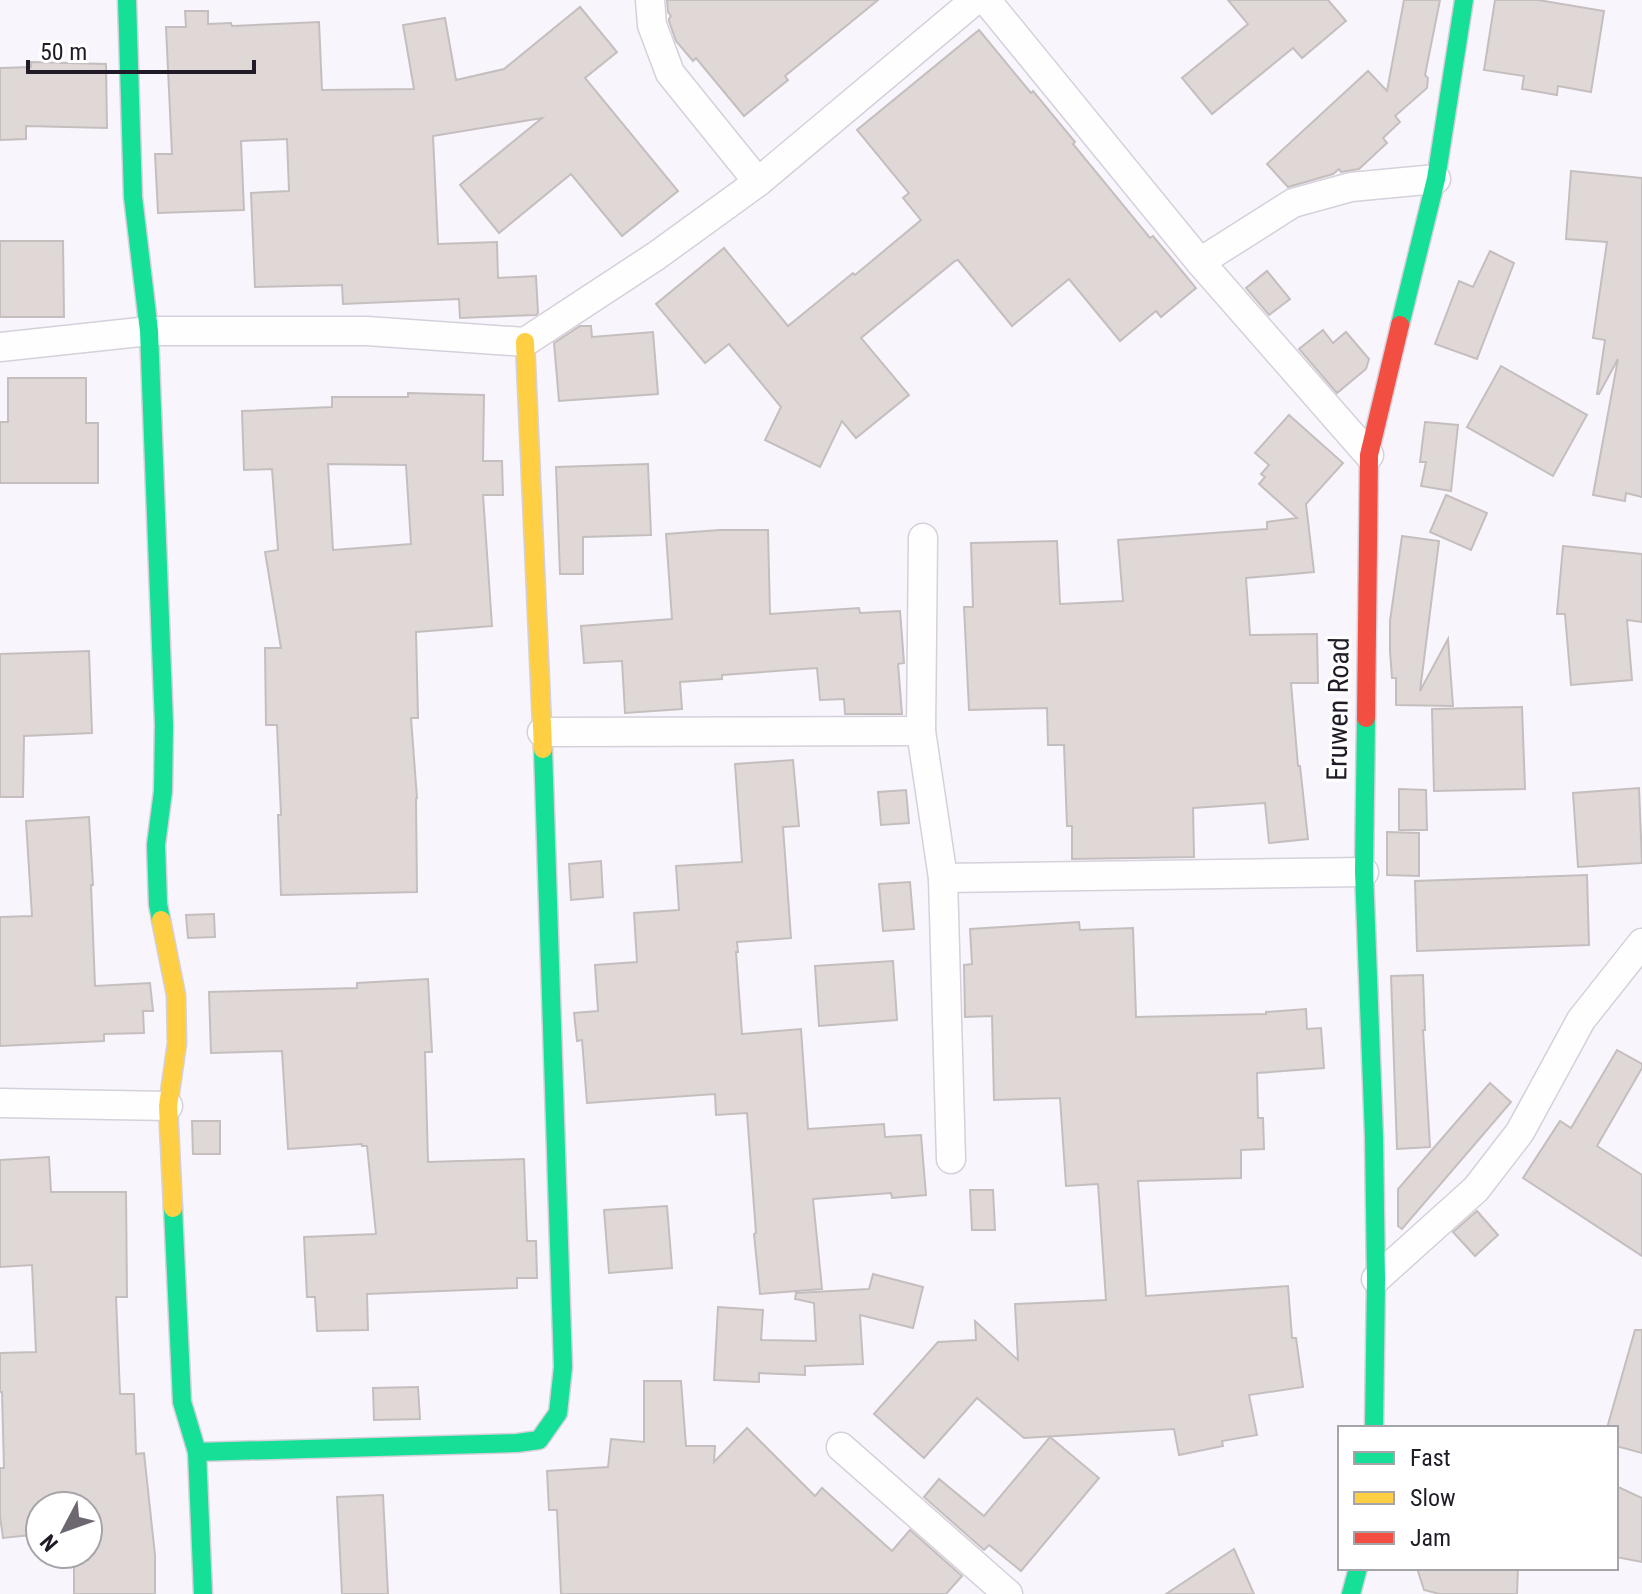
<svg xmlns="http://www.w3.org/2000/svg" width="1642" height="1594" font-family="'Roboto Condensed',sans-serif">
<style>
.building{fill:#e0d8d7;stroke:#c5bebe;stroke-width:2;fill-rule:evenodd}
.lines{fill:none;stroke-linecap:round;stroke-linejoin:round}
.street-casing{stroke:#d5d0da;stroke-width:31}
.fast-casing{stroke:#d5d0da;stroke-width:21}
.slow-casing{stroke:#d5d0da;stroke-width:21}
.jam-casing{stroke:#d5d0da;stroke-width:21}
.street{stroke:#fefeff;stroke-width:28}
.fast{stroke:#16e098;stroke-width:18}
.slow{stroke:#ffcf43;stroke-width:18}
.jam{stroke:#f24e42;stroke-width:18}
.labels{text-anchor:middle;dominant-baseline:central;stroke-width:6;stroke-linejoin:round;paint-order:stroke}
.street-label{font-size:28px;fill:#201b26;stroke:#fff}
</style>
<rect width="100%" height="100%" fill="#f8f5fc"/>
<g class="building">
<polygon points="667,0 878,0 785,76 788,80 744,116 696,58 693,61 676,41 669,21 669,19 671,16 668,12"/>
<polygon points="1228,0 1328,0 1346,21 1302,58 1293,48 1212,114 1182,78 1248,24"/>
<polygon points="1404,0 1440,0 1425,75 1428,78 1427,88 1395,116 1400,122 1383,138 1387,143 1359,169 1341,172 1339,169 1333,174 1288,187 1267,164 1368,71 1387,91"/>
<polygon points="1495,0 1538,0 1604,11 1591,92 1558,86 1557,95 1522,89 1524,76 1484,70"/>
<polygon points="580,7 617,52 585,78 678,191 622,236 571,174 499,233 460,185 542,118 433,136 438,244 497,242 498,278 536,276 538,313 536,315 460,318 459,299 343,304 342,285 255,287 251,193 289,191 287,139 241,141 244,210 158,213 155,154 172,154 166,27 186,27 185,11 208,11 208,24 231,23 232,26 319,22 322,90 414,89 403,25 445,18 456,80 504,69"/>
<polygon points="979,30 1031,93 1033,91 1075,142 1073,144 1150,238 1153,236 1196,288 1161,317 1156,311 1120,341 1069,279 1012,326 958,260 955,261 861,338 909,395 856,438 842,421 820,467 765,440 781,407 729,344 705,363 656,304 724,248 788,326 853,273 855,275 921,220 903,198 909,193 857,130"/>
<polygon points="31,62 106,64 107,128 26,126 26,139 0,140 0,68 31,67"/>
<polygon points="1571,171 1642,178 1642,497 1626,493 1625,501 1593,495 1618,359 1599,394 1597,394 1605,340 1593,338 1607,242 1566,239"/>
<polygon points="0,241 63,241 64,317 0,317"/>
<polygon points="1490,251 1514,263 1477,359 1435,344 1459,281 1473,287"/>
<polygon points="1267,271 1290,299 1269,315 1246,288"/>
<polygon points="580,326 591,326 592,337 653,332 658,394 559,401 554,343"/>
<polygon points="1323,330 1333,343 1346,332 1369,359 1366,369 1337,393 1299,349"/>
<polygon points="1501,366 1587,415 1553,476 1467,427"/>
<polygon points="8,378 86,378 86,423 98,423 98,483 0,483 0,422 8,422"/>
<path d="M408,393l76,2 -1,66h19l1,34h-20l9,131 -76,6 2,86h-7l6,80 -1,1 1,93 -136,3 -3,-80h3l-4,-90h-11l-1,-77h16l-16,-96 13,-2 -6,-81 -28,1 -2,-59 90,-4v-10h76zM328,464l78,1 5,79 -78,6z"/>
<polygon points="1289,415 1343,463 1306,504 1314,572 1246,578 1250,635 1317,634 1318,683 1291,683 1298,766 1300,766 1308,839 1269,843 1265,803 1193,808 1194,857 1072,859 1072,826 1067,826 1064,745 1048,745 1047,708 969,710 964,607 973,607 971,543 1057,541 1060,604 1123,601 1118,540 1267,529 1267,522 1297,518 1259,484 1265,477 1261,474 1269,465 1255,453"/>
<polygon points="1425,422 1458,425 1451,491 1421,486 1426,462 1420,462"/>
<polygon points="648,464 651,535 583,537 583,574 560,574 556,467"/>
<polygon points="1446,495 1487,513 1471,550 1430,532"/>
<polygon points="720,530 768,530 770,614 859,608 860,613 900,611 904,663 898,664 902,714 845,714 844,699 820,700 817,668 722,675 722,679 680,682 682,709 625,713 622,661 584,663 581,626 672,619 666,534"/>
<polygon points="1402,536 1439,541 1420,691 1448,639 1453,706 1396,705 1396,678 1392,678 1390,651 1390,621"/>
<polygon points="1563,546 1642,554 1642,622 1627,620 1632,680 1571,685 1565,614 1557,614"/>
<polygon points="89,651 92,733 24,736 23,797 0,797 0,654"/>
<polygon points="1522,707 1525,789 1434,791 1432,709"/>
<polygon points="793,760 799,826 783,827 791,938 737,942 738,952 736,952 742,1034 801,1029 808,1129 884,1124 885,1137 921,1135 926,1195 892,1198 891,1193 813,1199 822,1289 760,1294 754,1234 756,1233 747,1113 716,1115 715,1094 587,1103 582,1040 577,1041 574,1013 598,1011 595,965 637,962 634,913 679,910 676,866 742,862 735,764"/>
<polygon points="1639,788 1642,863 1578,867 1573,793"/>
<polygon points="1399,789 1426,790 1427,830 1399,830"/>
<polygon points="906,790 909,823 881,825 878,792"/>
<polygon points="89,817 93,885 91,885 95,986 150,983 153,1011 143,1011 144,1033 104,1034 104,1041 0,1046 0,917 32,916 26,821"/>
<polygon points="1387,832 1419,833 1419,876 1387,875"/>
<polygon points="601,861 603,897 571,900 569,864"/>
<polygon points="1587,875 1589,945 1417,951 1415,881"/>
<polygon points="910,882 914,929 883,931 879,884"/>
<polygon points="214,914 215,937 188,938 186,915"/>
<polygon points="1079,922 1080,930 1133,928 1136,1017 1266,1014 1266,1012 1306,1009 1307,1029 1321,1028 1324,1068 1257,1073 1258,1118 1263,1118 1264,1149 1241,1150 1241,1178 1138,1181 1146,1296 1288,1286 1292,1338 1296,1338 1303,1387 1249,1395 1257,1435 1222,1441 1223,1446 1179,1455 1174,1429 1024,1438 977,1398 924,1458 874,1414 938,1342 976,1340 975,1321 1018,1360 1015,1304 1106,1300 1098,1184 1066,1186 1060,1098 994,1100 992,1016 965,1017 964,965 972,964 970,929"/>
<polygon points="893,961 897,1020 819,1026 815,966"/>
<polygon points="1423,975 1425,1030 1423,1030 1430,1147 1397,1149 1391,976"/>
<polygon points="428,979 432,1052 425,1052 428,1162 524,1159 527,1241 536,1241 537,1278 517,1278 517,1288 367,1294 368,1330 317,1331 315,1297 307,1297 304,1237 376,1234 367,1146 362,1146 362,1144 288,1149 282,1051 211,1053 209,992 357,988 357,983"/>
<polygon points="1617,1050 1642,1064 1642,1068 1597,1146 1642,1175 1642,1256 1523,1178 1560,1121 1571,1128"/>
<polygon points="1490,1083 1511,1102 1402,1229 1398,1226 1398,1189"/>
<polygon points="192,1121 220,1121 220,1154 193,1154"/>
<polygon points="49,1157 51,1192 126,1192 127,1297 116,1297 120,1394 134,1394 136,1454 144,1453 155,1555 155,1594 74,1594 74,1560 88,1560 88,1506 40,1506 40,1534 3,1538 0,1516 0,1468 4,1468 2,1392 0,1392 0,1353 36,1352 32,1265 0,1267 0,1160"/>
<polygon points="970,1190 993,1190 995,1230 972,1230"/>
<polygon points="667,1206 672,1268 609,1273 604,1210"/>
<polygon points="1477,1211 1498,1235 1475,1256 1453,1232"/>
<polygon points="873,1274 923,1287 913,1328 860,1315 863,1364 805,1366 805,1375 759,1373 759,1382 714,1380 718,1307 763,1310 761,1340 816,1341 814,1303 795,1299 796,1293 869,1289"/>
<polygon points="1635,1330 1642,1330 1642,1453 1616,1446 1616,1428 1607,1428"/>
<polygon points="644,1381 681,1381 686,1446 715,1446 714,1462 747,1428 815,1496 822,1488 892,1551 910,1530 962,1576 946,1594 561,1594 557,1510 549,1510 547,1471 608,1467 611,1439 644,1442"/>
<polygon points="418,1387 420,1419 374,1420 373,1388"/>
<polygon points="1050,1437 1099,1478 1021,1571 989,1545 984,1550 924,1497 939,1479 984,1516"/>
<polygon points="1616,1486 1642,1498 1642,1562 1616,1557"/>
<polygon points="383,1495 388,1594 342,1594 337,1497"/>
<polygon points="1234,1549 1254,1594 1166,1594"/>
<polygon points="1417,1568 1518,1568 1517,1594 1440,1594 1424,1590"/>
</g>
<g class="lines">
<g class="street-casing">
<g id="street">
<polyline points="650,0 652,25 670,73 758,182"/>
<polyline points="986,0 1200,262 1369,455"/>
<polyline points="1200,262 1293,203 1351,187 1436,179"/>
<polyline points="0,347 149,331 367,331 525,342 656,256 758,182 975,0"/>
<polyline points="923,538 921,731 943,878 951,1159"/>
<polyline points="542,732 921,731"/>
<polyline points="943,878 1364,872"/>
<polyline points="0,1103 168,1106"/>
<polyline points="1376,1279 1476,1189 1520,1132 1581,1020 1642,943"/>
<polyline points="841,1447 1008,1594"/>
</g>
</g>
<g class="fast-casing">
<g id="fast">
<polyline points="127,0 133,197 149,331 164,725 163,791 156,845 158,904 161,920"/>
<polyline points="1400,325 1436,179 1464,0"/>
<polyline points="1366,718 1364,872 1374,1137 1376,1279 1374,1428"/>
<polyline points="173,1208 182,1402 197,1452 203,1594"/>
<polyline points="197,1452 517,1443 539,1440 558,1413 563,1367 543,749"/>
<polyline points="1351,1594 1358,1568"/>
</g>
</g>
<g class="slow-casing">
<g id="slow">
<polyline points="525,342 543,749"/>
<polyline points="161,920 176,995 177,1043 168,1106 173,1208"/>
</g>
</g>
<g class="jam-casing">
<polyline id="jam" points="1366,718 1369,455 1400,325"/>
</g>
<use href="#street" class="street"/>
<use href="#fast" class="fast"/>
<use href="#slow" class="slow"/>
<use href="#jam" class="jam"/>
</g>
<g class="labels">
<g class="street-label">
<text transform="translate(1338 709) rotate(-89)">Eruwen Road</text>
</g>
</g>
<rect x="1338" y="1426" width="280" height="144" fill="#ffffff" stroke="#a6a4a8" stroke-width="2"/>
<rect x="1354" y="1452" width="40" height="12" fill="#16e098" stroke="#a6a4a8" stroke-width="2"/>
<text x="1410" y="1466" font-size="24" fill="#201b26">Fast</text>
<rect x="1354" y="1492" width="40" height="12" fill="#ffcf43" stroke="#a6a4a8" stroke-width="2"/>
<text x="1410" y="1506" font-size="24" fill="#201b26">Slow</text>
<rect x="1354" y="1532" width="40" height="12" fill="#f24e42" stroke="#a6a4a8" stroke-width="2"/>
<text x="1410" y="1546" font-size="24" fill="#201b26">Jam</text>
<g transform="translate(64 1530) rotate(229)"><circle r="38" fill="#ffffff" stroke="#a6a4a8" stroke-width="2"/>
<path d="M0-6L14 30L0 20L-14 30Z" fill="#6c6771"/>
<text y="-12" font-size="22" font-weight="bold" text-anchor="middle" fill="#201b26">N</text>
</g>
<path d="M28 60v12h226v-12" fill="none" stroke="#201b26" stroke-width="4"/>
<text x="40" y="60" font-size="24" fill="#201b26" stroke="#ffffff" stroke-width="6" paint-order="stroke">50 m</text>
</svg>
